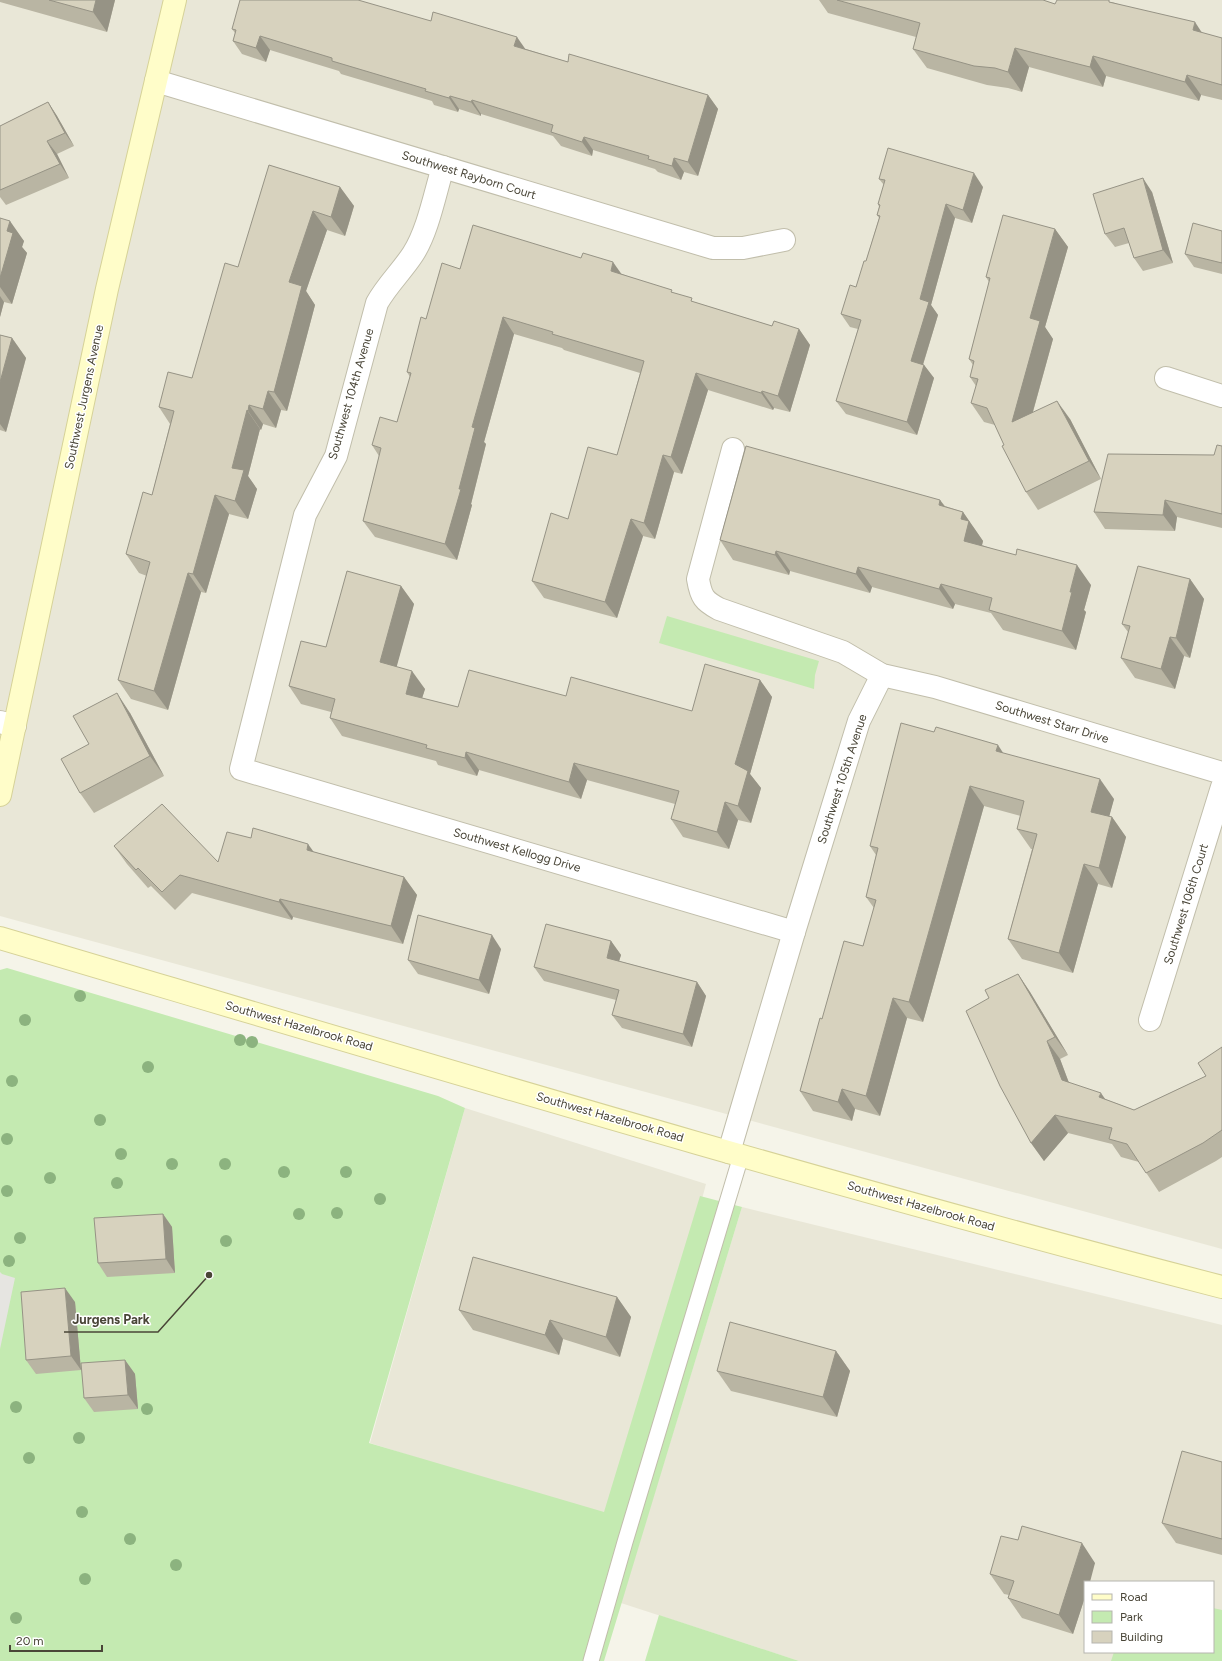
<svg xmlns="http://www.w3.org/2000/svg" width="1222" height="1661" font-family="Figtree,sans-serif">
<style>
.residential{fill:#e9e7d7;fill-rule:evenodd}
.green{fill:#c4eab1}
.parking{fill:#e6e5e1}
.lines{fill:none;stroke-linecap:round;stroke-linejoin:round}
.lane-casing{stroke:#c1beab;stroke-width:17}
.street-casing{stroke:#c1beab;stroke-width:24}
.secondary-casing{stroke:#d6d298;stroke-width:24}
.lane{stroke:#fff;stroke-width:15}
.street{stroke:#fff;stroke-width:22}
.secondary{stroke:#fffdc9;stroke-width:22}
.tree{fill:#8cb37f}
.wall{fill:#b9b5a3}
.shaded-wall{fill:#969385}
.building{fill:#d7d2be;stroke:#969385}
.labels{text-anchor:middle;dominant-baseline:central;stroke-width:3;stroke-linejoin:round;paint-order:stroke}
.street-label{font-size:12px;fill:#494537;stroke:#fff}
.leader{fill:none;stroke:#494537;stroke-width:1.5}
.callout-dot{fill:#494537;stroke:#fff;stroke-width:1.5}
.callout-label{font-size:13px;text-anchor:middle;font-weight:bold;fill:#494537;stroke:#fff;stroke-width:3;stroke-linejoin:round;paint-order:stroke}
</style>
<rect width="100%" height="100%" fill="#f5f4e9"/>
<g class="residential">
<polygon points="0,0 1222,0 1222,1249 0,916"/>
<polygon points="465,1108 706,1184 616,1520 370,1443"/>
<path d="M742,1207l480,118v336h-423l-178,-58zM1085,1582h128v70h-128z"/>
</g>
<g class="green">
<polygon points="667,616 819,661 815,675 814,689 659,643"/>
<polygon points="7,968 438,1096 465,1108 369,1443 604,1512 700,1196 742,1207 604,1661 0,1661 0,970"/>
<polygon points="1213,1608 1222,1610 1222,1661 1111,1661 1114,1652 1213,1652"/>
<polygon points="659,1615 799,1661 645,1661"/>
</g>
<polygon class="parking" points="0,1272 2,1274 15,1278 0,1349"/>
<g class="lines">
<g class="lane-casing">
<polyline id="lane" points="591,1661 625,1542 741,1156"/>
</g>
<g class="street-casing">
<g id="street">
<polyline points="156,81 713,248 743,248 784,240"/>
<path d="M443,167c-8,26 -15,64 -30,87 -11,17 -26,31 -36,49l-41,153 -31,59 -64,254 553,163"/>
<polyline points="1166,378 1222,396"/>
<path d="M733,449l-35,130c3,18 6,22 21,30l124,43 39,23 53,12 287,86"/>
<polyline points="0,722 15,726"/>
<polyline points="1150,1020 1222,787"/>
<polyline points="729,1152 794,932 859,721 882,675"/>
</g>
</g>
<g class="secondary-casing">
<g id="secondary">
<polyline points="0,795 107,289 175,0"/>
<path d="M0,938c406,120 812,243 1222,349"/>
</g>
</g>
<use href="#lane" class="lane"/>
<use href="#street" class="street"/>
<use href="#secondary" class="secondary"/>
</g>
<g class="tree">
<circle cx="80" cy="996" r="6"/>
<circle cx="25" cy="1020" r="6"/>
<circle cx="240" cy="1040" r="6"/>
<circle cx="252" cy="1042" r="6"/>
<circle cx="148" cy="1067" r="6"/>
<circle cx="12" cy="1081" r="6"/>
<circle cx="100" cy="1120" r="6"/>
<circle cx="7" cy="1139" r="6"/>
<circle cx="121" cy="1154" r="6"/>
<circle cx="172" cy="1164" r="6"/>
<circle cx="225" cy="1164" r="6"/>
<circle cx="284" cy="1172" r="6"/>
<circle cx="346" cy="1172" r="6"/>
<circle cx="50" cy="1178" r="6"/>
<circle cx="117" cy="1183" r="6"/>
<circle cx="7" cy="1191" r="6"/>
<circle cx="380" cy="1199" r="6"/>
<circle cx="337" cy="1213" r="6"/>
<circle cx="299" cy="1214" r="6"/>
<circle cx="20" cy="1238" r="6"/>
<circle cx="226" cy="1241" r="6"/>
<circle cx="9" cy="1261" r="6"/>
<circle cx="16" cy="1407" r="6"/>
<circle cx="147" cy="1409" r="6"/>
<circle cx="79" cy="1438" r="6"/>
<circle cx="29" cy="1458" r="6"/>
<circle cx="82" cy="1512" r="6"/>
<circle cx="130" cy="1539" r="6"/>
<circle cx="176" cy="1565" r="6"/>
<circle cx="85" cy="1579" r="6"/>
<circle cx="16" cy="1618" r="6"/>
</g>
<g class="wall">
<polygon points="0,0 115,0 107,32 0,2"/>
<polygon points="818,0 1043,0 1055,4 1112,2 1202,33 1222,38 1222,100 1201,95 1199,101 1106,76 1103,87 1029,67 1022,92 1008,88 987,85 927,68 913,49 916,37 828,13 819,0"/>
<polygon points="232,29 526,49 568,62 708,95 718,109 698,176 684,172 681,180 658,172 655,169 593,150 592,156 561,146 553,136 481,114 481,116 459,109 458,112 434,105 432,101 341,74 339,71 270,50 266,62 242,54 233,41 235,33"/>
<polygon points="48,102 57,116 74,146 57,154 69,178 6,205 0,197 0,126"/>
<polygon points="879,179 983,187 972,223 955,218 931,305 938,315 923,365 924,365 934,378 917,435 846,414 836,401 858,329 850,327 841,314 856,287 866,261 879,218 877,215 879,207 878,204 884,185"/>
<polygon points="340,187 354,206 345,236 327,230 306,291 315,305 287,411 281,410 276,428 263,424 261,430 260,429 248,476 257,489 248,519 229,514 206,593 201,592 168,710 131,699 118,680 147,576 139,573 126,554 152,495 170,424 159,407 192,378 238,267"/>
<polygon points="1152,192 1173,263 1143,271 1134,258 1129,243 1115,247 1105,234"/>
<polygon points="0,218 24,241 22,247 27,253 12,304 4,302 0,317"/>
<polygon points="1055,229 1068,247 1045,327 1053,339 1033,412 1070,419 1101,479 1038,510 1026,492 995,425 984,422 971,403 976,386 970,377 973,365 969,359 989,282 986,277"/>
<polygon points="1222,231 1222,274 1194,267 1185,254"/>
<polygon points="460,269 622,274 674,293 694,302 772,326 799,329 810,345 790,412 774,408 773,410 708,390 682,474 674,472 655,539 643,536 617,618 544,598 532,581 568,519 617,455 640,373 564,350 562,348 514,334 484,442 486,444 471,504 472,505 457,560 375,537 363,521 379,456 372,445 397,422 410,377 407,372 426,319"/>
<polygon points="0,335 12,338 26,358 6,432 0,430"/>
<polygon points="1222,446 1222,528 1177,517 1175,531 1105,529 1094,512 1214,455"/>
<polygon points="940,500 945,506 963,512 983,541 982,545 1091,585 1084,610 1086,612 1076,650 1003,630 991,613 955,604 953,609 872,587 870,593 790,571 789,575 733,560 720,540"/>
<polygon points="1190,579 1204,599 1190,658 1184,656 1175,689 1135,678 1121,658 1128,632 1122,624"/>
<polygon points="401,586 414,604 396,667 425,689 422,698 458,707 566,696 692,711 760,680 772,697 750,774 761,788 751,823 738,820 729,849 683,837 671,819 675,804 587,780 581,799 479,770 477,776 438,765 436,761 342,736 330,718 331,712 301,704 289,686 326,647"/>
<polygon points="130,713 164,776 94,813 80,793 89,744"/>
<polygon points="1003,753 1114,799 1109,816 1112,817 1126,837 1112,888 1098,884 1073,973 1022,959 1008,939 1032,849 1031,849 1017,829 1021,816 984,806 923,1022 907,1018 880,1116 855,1109 852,1121 813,1111 800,1091 822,1019 863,946 874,908 866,897 876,855 870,846"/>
<polygon points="114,846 218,862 314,852 404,877 417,895 403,944 293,917 292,920 192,893 175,910 151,886 148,888 127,864"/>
<polygon points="611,941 621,955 619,961 697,982 706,996 692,1047 622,1028 612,1015 616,1000 544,981 534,967"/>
<polygon points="501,949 489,994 418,974 408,960"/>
<polygon points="1018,974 1030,992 1068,1055 1060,1059 1069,1083 1105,1099 1134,1110 1206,1076 1222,1047 1222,1157 1216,1161 1159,1192 1139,1162 1121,1157 1112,1144 1068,1133 1044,1161 1031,1143 989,998"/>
<polygon points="163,1214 172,1227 175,1273 107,1277 98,1263"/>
<polygon points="617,1297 631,1317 620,1357 563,1339 559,1355 473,1330 459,1310"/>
<polygon points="75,1302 81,1370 36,1374 26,1360"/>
<polygon points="836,1351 850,1371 837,1417 731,1391 717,1371"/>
<polygon points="125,1360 135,1374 138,1409 94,1412 84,1398"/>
<polygon points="1222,1462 1222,1555 1176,1543 1162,1523"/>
<polygon points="1095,1563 1085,1582 1085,1597 1073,1634 1022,1618 1008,1598 1009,1595 1004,1594 990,1574"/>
</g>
<g class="shaded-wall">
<polygon points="96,0 115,0 107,32 93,12"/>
<polygon points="1195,22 1208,42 1193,30"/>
<polygon points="260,36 270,50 266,62 256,48"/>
<polygon points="517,37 526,50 514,46"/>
<polygon points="1015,48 1029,67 1022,92 1008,72"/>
<polygon points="1093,56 1106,76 1103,87 1090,67"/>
<polygon points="1187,75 1201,95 1199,101 1185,82"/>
<polygon points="708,95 718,109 698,176 688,162"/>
<polygon points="450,96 459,109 458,112 449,98"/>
<polygon points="472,100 481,114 481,116 471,102"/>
<polygon points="48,102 57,116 74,146 65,133"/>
<polygon points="584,137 593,150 592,156 582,142"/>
<polygon points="47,141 57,154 69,178 60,164"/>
<polygon points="674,158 684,172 681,180 672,166"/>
<polygon points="974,173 983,187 972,223 963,210"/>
<polygon points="1143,178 1152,192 1173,263 1163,250"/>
<polygon points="340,187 354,206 345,236 331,217"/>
<polygon points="946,204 955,218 931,305 938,315 920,374 911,361 920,299"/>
<polygon points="313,211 327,230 306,291 315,305 287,411 274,392 289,282"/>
<polygon points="10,221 24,241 22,247 27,253 12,304 0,287 0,278 7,231"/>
<polygon points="1055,229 1068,247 1045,327 1053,339 1025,440 1012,422 1030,318"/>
<polygon points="613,262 625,279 611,271"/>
<polygon points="0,296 4,302 0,317"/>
<polygon points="503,317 514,334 484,442 486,444 471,504 472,505 457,560 445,544 472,427"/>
<polygon points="799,329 810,345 790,412 778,396"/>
<polygon points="12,338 26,358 6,432 0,424 0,382"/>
<polygon points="924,365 934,378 917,435 907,422"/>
<polygon points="696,373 708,390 682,474 671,457"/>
<polygon points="268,391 281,410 276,428 263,409"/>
<polygon points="762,391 774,408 773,410 761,393"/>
<polygon points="1057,401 1070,419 1101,479 1089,461"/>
<polygon points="249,405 263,424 261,430 248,411"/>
<polygon points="247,410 260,429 248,476 257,489 248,519 235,501 232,468"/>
<polygon points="663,455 674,472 655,539 644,523"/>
<polygon points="215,495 229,514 206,593 193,574"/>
<polygon points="940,500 954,520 939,505"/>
<polygon points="1165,500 1177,517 1175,531 1163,515"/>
<polygon points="963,512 983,541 978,561 964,541 961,519"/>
<polygon points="631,519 643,536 617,618 605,602"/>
<polygon points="776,551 790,571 789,575 775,555"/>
<polygon points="1077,565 1091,585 1084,610 1086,612 1076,650 1062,631 1070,592"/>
<polygon points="858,567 872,587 870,593 856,574"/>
<polygon points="188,573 201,592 168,710 154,691"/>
<polygon points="1190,579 1204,599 1190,658 1176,638"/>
<polygon points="941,584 955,604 953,609 939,589"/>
<polygon points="401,586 414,604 393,680 380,662"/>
<polygon points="1170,637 1184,656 1175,689 1161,669"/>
<polygon points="412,671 425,689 418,711 406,694"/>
<polygon points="760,680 772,697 750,774 761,788 751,823 738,806 735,764"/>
<polygon points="117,693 130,713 164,776 150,756"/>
<polygon points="998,745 1011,765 996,751"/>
<polygon points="466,752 479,770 477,776 465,758"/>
<polygon points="574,763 587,780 581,799 569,782"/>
<polygon points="1100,779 1114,799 1105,832 1091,812"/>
<polygon points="970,786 984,806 923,1022 909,1002"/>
<polygon points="725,802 738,820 729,849 717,832"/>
<polygon points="1112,817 1126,837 1112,888 1099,868"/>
<polygon points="308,844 321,862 307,850"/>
<polygon points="1084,864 1098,884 1073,973 1059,953"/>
<polygon points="404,877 417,895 403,944 391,926"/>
<polygon points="280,899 293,917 292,920 279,902"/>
<polygon points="492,935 501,949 489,994 479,980"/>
<polygon points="611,941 621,955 616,971 607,958"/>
<polygon points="1018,974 1030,992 1068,1055 1055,1037"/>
<polygon points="697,982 706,996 692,1047 683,1034"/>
<polygon points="893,998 907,1018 880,1116 866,1096"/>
<polygon points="1047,1041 1060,1059 1075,1099 1062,1080"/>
<polygon points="842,1089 855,1109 852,1121 838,1102"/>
<polygon points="1101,1093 1114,1112 1099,1097"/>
<polygon points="1055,1115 1068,1133 1044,1161 1031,1143"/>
<polygon points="163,1214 172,1227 175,1273 166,1259"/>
<polygon points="65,1288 75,1302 81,1370 71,1356"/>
<polygon points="617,1297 631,1317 620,1357 606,1337"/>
<polygon points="550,1320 563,1339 559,1355 545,1335"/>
<polygon points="836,1351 850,1371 837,1417 823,1397"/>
<polygon points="125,1360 135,1374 138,1409 128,1395"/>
<polygon points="1082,1543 1095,1563 1090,1582 1085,1582 1085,1597 1073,1634 1059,1615"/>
</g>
<g class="building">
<polygon points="49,0 96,0 93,12"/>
<polygon points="240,0 358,0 431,21 433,12 517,37 514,46 568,62 569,54 708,95 688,162 674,158 672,166 648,159 649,156 584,137 582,142 551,132 553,125 472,100 471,102 450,96 449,98 425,91 426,89 332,61 332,58 260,36 256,48 233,41 236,30 232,29"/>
<polygon points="837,0 1043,0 1055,4 1057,0 1109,0 1109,2 1195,22 1193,30 1222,38 1222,85 1187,75 1185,82 1093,56 1090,67 1015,48 1008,72 995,68 974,66 913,49 920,23"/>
<polygon points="48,102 65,133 47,141 60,164 0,190 0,126"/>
<polygon points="888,148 974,173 963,210 946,204 920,299 929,302 911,361 924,365 907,422 836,401 861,320 841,314 850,285 856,287 864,261 866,261 880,216 877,215 880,205 878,204 885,180 879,179"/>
<polygon points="269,165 340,187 331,217 313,211 289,282 302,286 274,392 268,391 263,409 249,405 248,411 247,410 232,468 244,470 235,501 215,495 193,574 188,573 154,691 118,680 150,562 126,554 143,492 152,495 174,411 159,407 168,372 192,378 225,263 238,267"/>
<polygon points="1143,178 1163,250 1134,258 1124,228 1105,234 1093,194"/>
<polygon points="1003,215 1055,229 1030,318 1040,321 1012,422 1057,401 1089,461 1026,492 1002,446 1004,445 987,408 971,403 978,379 970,377 974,361 969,359 990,278 986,277"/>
<polygon points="0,218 10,221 7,231 13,233 0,278"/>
<polygon points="1193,223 1222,231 1222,263 1185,254"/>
<polygon points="473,225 581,258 583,253 613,262 611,271 672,290 671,292 692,298 691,301 772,326 774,321 799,329 778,396 762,391 761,393 696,373 671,457 663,455 644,523 631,519 605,602 532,581 551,513 568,519 588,447 617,455 644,361 552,334 553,332 503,317 472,427 475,428 459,489 461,489 445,544 363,521 381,448 372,445 380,417 397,422 411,373 407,372 421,317 426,319 442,263 460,269"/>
<polygon points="0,335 12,338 0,382"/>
<polygon points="1217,445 1222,446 1222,514 1165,500 1163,515 1094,512 1108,454 1214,455"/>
<polygon points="746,446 940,500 939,505 963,512 961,519 969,521 964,541 1016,555 1017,549 1077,565 1070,592 1072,592 1062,631 989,610 992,598 941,584 939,589 858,567 856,574 776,551 775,555 720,540"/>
<polygon points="1138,566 1190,579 1176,638 1170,637 1161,669 1121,658 1130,626 1122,624"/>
<polygon points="347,571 401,586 380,662 412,671 406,694 458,707 469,670 566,696 571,677 692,711 705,664 760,680 735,764 748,771 738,806 725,802 717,832 671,819 679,791 574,763 569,782 466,752 465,758 426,748 427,745 330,718 335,699 289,686 301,641 326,647"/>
<polygon points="117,693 150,756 80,793 61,759 89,744 73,716"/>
<polygon points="901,723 934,732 936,727 998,745 996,751 1100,779 1091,812 1112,817 1099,868 1084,864 1059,953 1008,939 1037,834 1017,829 1024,801 970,786 909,1002 893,998 866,1096 842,1089 838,1102 800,1091 820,1018 822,1019 844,941 863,946 876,900 866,897 878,848 870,846"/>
<polygon points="162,804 218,862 227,832 251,838 253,828 308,844 307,850 404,877 391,926 280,899 279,902 180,875 162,892 138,868 136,870 114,846"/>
<polygon points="418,915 492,935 479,980 408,960"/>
<polygon points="546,924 611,941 607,958 697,982 683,1034 612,1015 619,990 534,967"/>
<polygon points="1018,974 1055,1037 1047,1041 1062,1080 1101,1093 1099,1097 1134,1110 1206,1076 1198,1063 1222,1047 1222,1130 1203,1143 1146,1173 1127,1144 1109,1139 1112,1128 1055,1115 1031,1143 1000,1086 966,1011 989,998 985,990"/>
<polygon points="163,1214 166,1259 98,1263 94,1218"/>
<polygon points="473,1257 617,1297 606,1337 550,1320 545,1335 459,1310"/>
<polygon points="65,1288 71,1356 26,1360 21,1292"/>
<polygon points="730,1322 836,1351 823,1397 717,1371"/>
<polygon points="125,1360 128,1395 84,1398 81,1363"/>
<polygon points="1182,1451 1222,1462 1222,1539 1162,1523"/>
<polygon points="1022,1526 1082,1543 1059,1615 1008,1598 1014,1581 990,1574 1001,1536 1018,1540"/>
</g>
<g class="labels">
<g class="street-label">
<text transform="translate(469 175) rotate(17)">Southwest Rayborn Court</text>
<text transform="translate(351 394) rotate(-74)">Southwest 104th Avenue</text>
<text transform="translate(84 397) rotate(-78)">Southwest Jurgens Avenue</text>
<text transform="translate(1052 722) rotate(17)">Southwest Starr Drive</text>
<text transform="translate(842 779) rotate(-72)">Southwest 105th Avenue</text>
<text transform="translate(517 850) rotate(16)">Southwest Kellogg Drive</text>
<text transform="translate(1186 904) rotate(-73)">Southwest 106th Court</text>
<text transform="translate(299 1026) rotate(16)">Southwest Hazelbrook Road</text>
<text transform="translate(610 1117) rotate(16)">Southwest Hazelbrook Road</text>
<text transform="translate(921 1206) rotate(16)">Southwest Hazelbrook Road</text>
</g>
</g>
<path class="leader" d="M209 1275L158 1332H64"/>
<circle class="callout-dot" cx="209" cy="1275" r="4"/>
<g class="callout-label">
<text x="111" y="1324">Jurgens Park</text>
</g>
<rect x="1084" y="1581" width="130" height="72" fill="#ffffff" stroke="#b6b5af"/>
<rect x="1092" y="1594" width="20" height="6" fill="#fffdc9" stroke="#b6b5af"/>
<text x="1120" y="1601" font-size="12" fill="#494537">Road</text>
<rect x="1092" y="1611" width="20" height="12" fill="#c4eab1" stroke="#b6b5af"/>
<text x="1120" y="1621" font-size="12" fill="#494537">Park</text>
<rect x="1092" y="1631" width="20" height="12" fill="#d7d2be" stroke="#b6b5af"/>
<text x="1120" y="1641" font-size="12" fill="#494537">Building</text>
<path d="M10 1645v6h92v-6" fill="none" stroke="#494537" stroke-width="2"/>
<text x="16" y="1645" font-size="12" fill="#494537" stroke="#ffffff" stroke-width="3" paint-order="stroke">20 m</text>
</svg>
